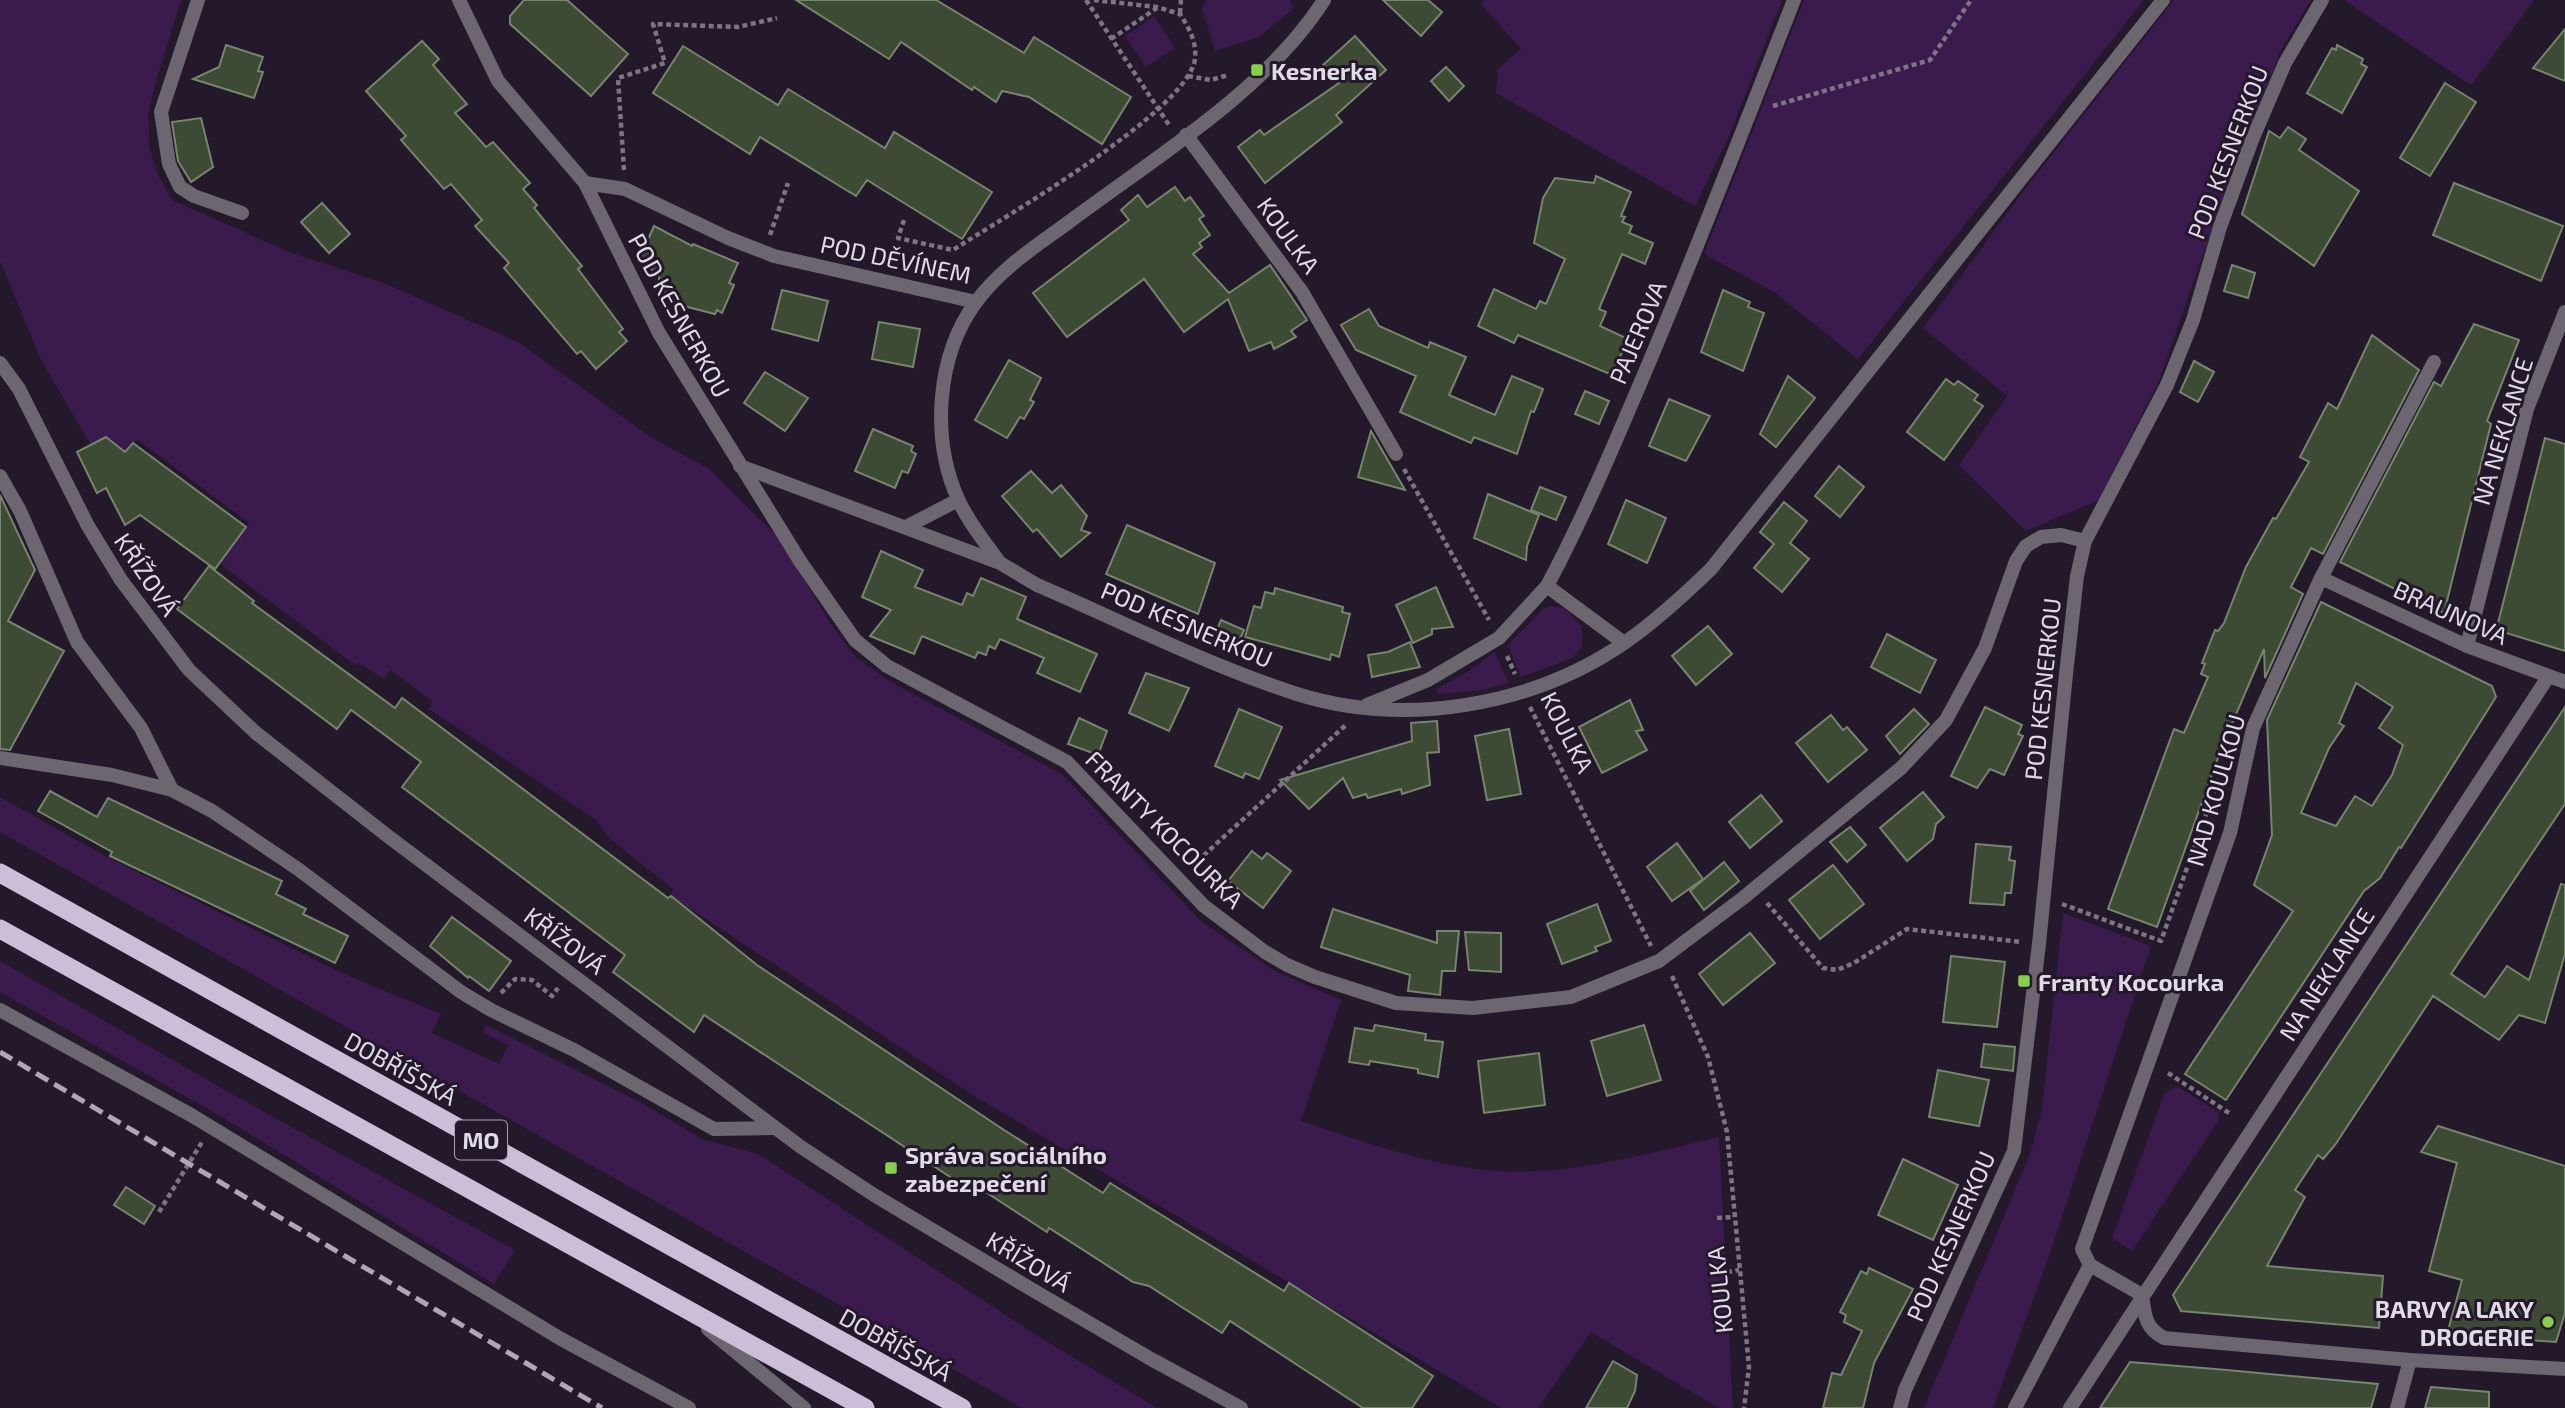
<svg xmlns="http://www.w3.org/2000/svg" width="2565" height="1408" font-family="'Exo 2',sans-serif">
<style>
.green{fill:#3b1b4d}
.building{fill:#3d4a34;stroke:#76856d;stroke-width:2;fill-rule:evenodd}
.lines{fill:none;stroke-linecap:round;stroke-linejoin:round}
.path{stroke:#7d7484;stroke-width:4.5;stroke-dasharray:5 3.5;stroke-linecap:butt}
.service{stroke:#6c6671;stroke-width:14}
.minor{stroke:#6c6671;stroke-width:14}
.tertiary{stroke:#6c6671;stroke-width:14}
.trunk{stroke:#ccbed6;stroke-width:19}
.rail{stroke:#afa7b5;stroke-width:5;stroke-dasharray:14 7;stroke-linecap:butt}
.poi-dot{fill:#85cf4c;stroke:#24182b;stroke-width:2.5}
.labels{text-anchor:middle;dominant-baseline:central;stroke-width:6;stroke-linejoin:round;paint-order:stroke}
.shield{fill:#24182b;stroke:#a8a0af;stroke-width:2}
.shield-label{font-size:23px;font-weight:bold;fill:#e1dae7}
.poi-label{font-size:24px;font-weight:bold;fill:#e1dae7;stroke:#24182b;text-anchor:start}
.street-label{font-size:24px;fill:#e1dae7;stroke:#24182b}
</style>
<rect width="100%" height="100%" fill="#24182b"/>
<g class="green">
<path d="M0,0h181l-27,88 -6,29 1,28 8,28 15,27 117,52 97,32 132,58 134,96 57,31 71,70 50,84 25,34 38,26 170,92 139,147 73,49 66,29 -40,121c64,21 128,45 196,50 71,5 154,-18 222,-34l14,271h-14l-128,-76 -53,76h-37l-530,-314 -300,-198 2,-7 -64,-51 -13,-18 -167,-111 3,-8 -41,-31 -8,9 -19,-13 -10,-2 -135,-101 30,-40 -111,-83 -14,11 -18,-14 -15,8 -50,-85 -41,-99z"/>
<polygon points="1207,0 1290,0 1293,9 1259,37 1215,51 1202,8"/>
<polygon points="1484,0 1782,0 1730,134 1695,206 1496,93 1498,69 1521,49 1482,5"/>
<polygon points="1804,0 2144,0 1858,359 1774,292 1704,254"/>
<polygon points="2174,0 2311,0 2280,52 2221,203 2159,381 2099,500 2026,531 1959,465 2007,396 1923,328 2022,193"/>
<polygon points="2344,0 2534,0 2471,85"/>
<polygon points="1154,16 1175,48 1146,67 1125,36"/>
<polygon points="1550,606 1564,608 1582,626 1582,647 1572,658 1521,677 1508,645 1543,609"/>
<polygon points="1495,652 1509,683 1483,690 1438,694 1437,689 1467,672"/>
<polygon points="0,797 107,857 344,974 441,1014 432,1033 499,1064 508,1046 483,1032 486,1025 642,1103 704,1140 758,1154 1038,1336 1157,1408 1022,1408 0,832"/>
<polygon points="2063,913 2151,946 2048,1259 1993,1408 1924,1408 2030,1154 2042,1109"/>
<polygon points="0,961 232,1094 515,1250 494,1284 219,1115 0,992"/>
<polygon points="2177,1086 2218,1112 2219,1120 2132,1251 2112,1238 2164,1094"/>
</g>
<g class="building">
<polygon points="524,0 567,0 628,54 591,96 510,24 510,16"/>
<polygon points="796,0 936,0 1024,53 1034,37 1131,97 1102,144 1029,97 1002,91 996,102 974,87 972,90 901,42 889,59"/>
<polygon points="1383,0 1428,0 1442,12 1421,36"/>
<polygon points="2565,29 2565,81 2533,68"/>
<polygon points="1355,36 1386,70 1336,115 1342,122 1265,183 1238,147 1260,130 1264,135 1339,83 1323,65"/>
<polygon points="422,41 439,59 433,65 467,104 455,113 486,147 493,142 530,183 523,189 537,205 534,208 582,266 578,269 623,329 619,332 627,341 596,369 581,351 577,354 504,268 509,263 475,226 482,220 451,184 444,189 401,140 406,136 366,91"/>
<polygon points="226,45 263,57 258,71 263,72 254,98 193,79 219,67"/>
<polygon points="2337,45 2363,59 2361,64 2367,67 2342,113 2307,93 2332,48 2336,50"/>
<polygon points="683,46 778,105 788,89 885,148 894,132 992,192 962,239 867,180 856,196 760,137 750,154 653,93"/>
<polygon points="1446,67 1464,86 1449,101 1431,81"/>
<polygon points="2445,83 2476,102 2430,176 2400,158"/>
<polygon points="201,118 213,167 191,182 178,161 172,122"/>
<polygon points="2288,127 2306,139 2299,150 2359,191 2314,266 2242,214 2269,131 2280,138"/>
<polygon points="1596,176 1631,192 1621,216 1625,217 1622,222 1632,226 1629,233 1653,243 1645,264 1622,254 1599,309 1606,312 1600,326 1628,339 1612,375 1518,335 1514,343 1478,326 1494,289 1536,309 1540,301 1546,304 1565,259 1534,243 1543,198 1555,178 1594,183"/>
<polygon points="2454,183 2563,226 2541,281 2433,235"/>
<polygon points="1175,187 1185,201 1190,197 1204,216 1199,219 1210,235 1199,243 1202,247 1193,254 1229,293 1270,265 1307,320 1291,331 1296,337 1274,349 1271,342 1249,351 1228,299 1184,332 1144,279 1067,337 1033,293 1129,220 1121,210 1138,195 1147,207"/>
<polygon points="322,203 350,234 329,253 301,222"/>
<polygon points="654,226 692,246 693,244 738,263 729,283 734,285 722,313 717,310 715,314 676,304 659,287 659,275 639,260"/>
<polygon points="2232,265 2255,273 2248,298 2224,291"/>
<polygon points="782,290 828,301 818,341 772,329"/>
<polygon points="1723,290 1750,302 1748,307 1764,313 1743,371 1701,352"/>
<polygon points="1369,309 1379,326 1428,348 1430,342 1466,357 1449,395 1495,415 1512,376 1543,389 1534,412 1531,411 1517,454 1474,437 1471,443 1400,412 1416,376 1356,350 1341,325"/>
<polygon points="879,322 920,329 913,367 872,359"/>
<polygon points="2474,324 2519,340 2487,421 2491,424 2444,613 2340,562 2434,382 2441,386"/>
<polygon points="2372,335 2419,370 2323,554 2311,548 2291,587 2303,594 2265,678 2264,649 2222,747 2157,927 2108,909 2174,729 2184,733 2208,677 2201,674 2205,664 2202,663 2215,630 2218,631 2224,623 2246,567 2273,518 2276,519 2309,462 2300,457 2328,403 2337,409"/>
<polygon points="1009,360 1041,378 1030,400 1034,402 1024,419 1020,417 1007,438 975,420"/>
<polygon points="2194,361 2214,372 2198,402 2180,392"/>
<polygon points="765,372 808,398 785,431 744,403"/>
<polygon points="1788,376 1815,398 1776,447 1760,434"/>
<polygon points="1946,379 1954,385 1958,381 1978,395 1974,400 1983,406 1944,460 1907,432"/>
<polygon points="1585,391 1609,401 1599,424 1575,414"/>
<polygon points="1669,399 1710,416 1686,461 1649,446"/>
<polygon points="873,429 913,446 911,451 916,454 908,473 902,471 895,488 855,471"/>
<polygon points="1371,431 1405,490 1358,477"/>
<polygon points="106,437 125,452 133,443 246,527 215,569 140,515 125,525 106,488 97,493 77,452"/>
<polygon points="2545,438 2565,444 2565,651 2503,632 2498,623"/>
<polygon points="1839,466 1864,487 1840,517 1815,496"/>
<polygon points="1031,471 1052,493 1061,485 1087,516 1081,530 1090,533 1061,557 1037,529 1033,532 1002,496"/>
<polygon points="1540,487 1566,497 1556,520 1531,510"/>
<polygon points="1488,494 1539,515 1527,546 1526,560 1474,538"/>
<polygon points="0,495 35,570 8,621 64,651 10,750 0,749"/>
<polygon points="1626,500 1666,518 1647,563 1608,544"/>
<polygon points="1784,502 1807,521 1790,543 1809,559 1782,592 1754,568 1774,544 1760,532"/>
<polygon points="1127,525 1215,563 1198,614 1106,574"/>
<polygon points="881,551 923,570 915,587 962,605 967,593 973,596 981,578 1026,597 1017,619 1097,654 1080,692 1037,673 1044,658 1000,639 995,649 989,646 986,655 978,652 975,658 922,636 914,654 870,636 891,610 862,597"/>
<polygon points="209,566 254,601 252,603 395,708 402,698 668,898 671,896 757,965 1001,1128 1103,1193 1110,1183 1284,1291 1289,1283 1433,1376 1412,1408 1363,1408 1230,1321 1222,1333 1149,1286 1133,1282 1049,1228 1047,1232 967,1180 964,1186 704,1015 694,1032 613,972 625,955 402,787 421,762 351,710 337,729 177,609"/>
<polygon points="1436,587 1453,627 1432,629 1432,634 1413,643 1396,605"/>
<polygon points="1275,588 1343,607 1342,612 1350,614 1339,657 1331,654 1330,660 1245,637 1254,606 1261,608 1265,592 1274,594"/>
<path d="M2321,602l171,84 4,11 -95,151 -2,-1 -19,31 -16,13 -138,209 -41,-26 108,-163 -39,-26 18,-50 -5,-115zM2356,683l37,24 -14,21 24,17 -11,30 -20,31 -17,-10 -19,30 -35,-13 28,-65 15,-22 -5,-3z"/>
<polygon points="1221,620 1244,630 1235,651 1212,641"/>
<polygon points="1708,626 1732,654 1696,685 1672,656"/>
<polygon points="1887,634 1936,660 1920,693 1871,667"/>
<polygon points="1410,642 1420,667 1372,677 1368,655 1388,652"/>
<polygon points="1146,673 1189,688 1169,731 1129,713"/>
<polygon points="1630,700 1643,730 1636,731 1647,750 1602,773 1579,727"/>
<polygon points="1985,707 2022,725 2018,734 2023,736 2004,775 1990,769 1977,788 1951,776"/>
<polygon points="2565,707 2565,804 2451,974 2485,997 2507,966 2529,980 2561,884 2565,885 2565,954 2545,1023 2519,1015 2499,1040 2433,996 2335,1145 2323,1159 2318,1155 2295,1190 2305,1197 2267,1266 2383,1276 2379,1328 2181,1311 2173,1295"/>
<polygon points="1239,709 1282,727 1259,779 1245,773 1243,778 1215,766"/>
<polygon points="1914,709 1929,724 1900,754 1886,736"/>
<polygon points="1831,715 1843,730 1847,727 1867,750 1828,782 1796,743"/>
<polygon points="1079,718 1107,731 1098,755 1068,744"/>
<polygon points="1437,721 1439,752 1427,753 1430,785 1402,794 1401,789 1368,798 1366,794 1353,798 1343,778 1309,809 1280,780 1412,741 1411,723"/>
<polygon points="1509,729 1521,794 1487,800 1475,736"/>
<polygon points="50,791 97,817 108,798 282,881 276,894 306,909 303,914 348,936 335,963 110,856 112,852 38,811"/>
<polygon points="1923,792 1944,817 1936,824 1933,839 1907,861 1880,828"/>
<polygon points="1761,795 1782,821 1750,848 1729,822"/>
<polygon points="1850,827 1866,845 1847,862 1830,842"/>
<polygon points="1677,843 1703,879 1672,901 1647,867"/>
<polygon points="1976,844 2011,847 2009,860 2015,861 2011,893 2005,893 2004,905 1970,903"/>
<polygon points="1252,851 1262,859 1267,853 1291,871 1263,908 1228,881"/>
<polygon points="1724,862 1739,881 1704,910 1690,891"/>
<polygon points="1833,865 1864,904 1820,939 1789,900"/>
<polygon points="1597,904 1611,941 1595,947 1597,951 1562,964 1547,924"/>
<polygon points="1333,909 1437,943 1437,931 1459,931 1455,971 1442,971 1440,995 1408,991 1410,975 1321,947"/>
<polygon points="452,917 511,961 489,991 469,976 468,978 430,946"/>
<polygon points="1465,932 1501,933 1501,972 1469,970"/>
<polygon points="1750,933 1775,963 1723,1005 1699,974"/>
<polygon points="1951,956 2005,962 1997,1027 1943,1022"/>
<polygon points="1375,1025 1426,1034 1425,1040 1443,1042 1438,1077 1418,1073 1418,1069 1370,1061 1369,1065 1349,1062 1355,1028 1373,1031"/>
<polygon points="1644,1025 1661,1080 1607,1096 1591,1041"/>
<polygon points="1984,1044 2015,1047 2013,1071 1981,1067"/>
<polygon points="1539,1053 1545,1105 1484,1113 1478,1061"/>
<polygon points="1938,1070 1989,1080 1979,1126 1929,1117"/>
<polygon points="2438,1126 2565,1166 2565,1313 2556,1342 2447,1334 2462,1280 2429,1271 2457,1163 2421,1152"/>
<polygon points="1903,1159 1958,1185 1933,1240 1878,1215"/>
<polygon points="126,1187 155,1206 144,1224 114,1205"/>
<polygon points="1869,1268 1913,1289 1874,1363 1863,1408 1823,1408 1832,1373 1841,1375 1862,1331 1844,1322 1846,1315 1840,1312 1861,1271 1867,1274"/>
<polygon points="1613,1361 1637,1375 1635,1391 1627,1408 1586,1408"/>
<polygon points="2130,1362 2227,1370 2378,1384 2371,1408 2100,1408"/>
<polygon points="2431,1387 2489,1392 2489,1408 2425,1408"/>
</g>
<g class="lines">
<g class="path">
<polyline points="1086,0 1169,125"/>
<polyline points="1180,13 1181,0"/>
<polyline points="1111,39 1157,8"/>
<polyline points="1188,76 1211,80 1228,75"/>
<polyline points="1773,106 1930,60 1971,0"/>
<polyline points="624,170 618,78 665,63 653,24 738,27 777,18"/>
<path d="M904,220l-6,18 55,12c48,-31 235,-139 242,-191 2,-17 -6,-31 -15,-45l-23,-7 -63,-7"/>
<polyline points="770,235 788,183"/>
<polyline points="1404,469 1489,620"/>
<polyline points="1507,656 1515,674"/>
<polyline points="1530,707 1651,946"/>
<polyline points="1191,867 1347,724"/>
<polyline points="1767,903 1823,968 1837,970 1854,963 1907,929 2021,942"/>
<polyline points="2062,904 2161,941 2219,778"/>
<polyline points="1672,976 1708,1057 1727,1132 1749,1367 1744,1408"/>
<polyline points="501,993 515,979 532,980 552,996 558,988"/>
<polyline points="2168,1073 2229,1113"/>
<polyline points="159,1212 202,1142"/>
<polyline points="1717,1218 1734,1217"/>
<polyline points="1727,1272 1739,1270"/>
</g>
<g class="service">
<polyline points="0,476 20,511 77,642 141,728 172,790"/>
<polyline points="0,758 112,775 172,790 212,811 298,869 461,992 491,1010 574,1050 714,1129 774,1128"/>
<polyline points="0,1010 191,1115 561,1339 689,1408"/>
<polyline points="708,1329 804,1408"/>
</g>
<g class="minor">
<polyline points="198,0 161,112 169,164 180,187 194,196 242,213"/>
<polyline points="459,0 498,81 585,183 659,333 800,561 855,640 887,666 1067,762 1204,906 1265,952 1287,965 1315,977 1396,1003 1473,1008 1571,997 1659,961 1743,898 1901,768 1946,720 1985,648 2016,561 2026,546 2041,537 2061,535 2085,541"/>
<polyline points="1186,135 1302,292 1396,454"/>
<polyline points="585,183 625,189 728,238 774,256 976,302"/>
<path d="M740,466l260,97 37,22c84,36 173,81 260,109 108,34 237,12 330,-53 30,-21 57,-46 84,-72l452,-569"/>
<polyline points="906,527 958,500"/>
<path d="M999,562c-14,-20 -31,-40 -41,-63 -27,-60 -22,-143 18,-197 24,-33 60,-56 93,-80 84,-63 198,-132 255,-222"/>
<polyline points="2321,578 2467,646 2565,682"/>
<path d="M1624,643l-77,-57c38,-71 69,-146 101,-221 51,-121 98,-243 146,-365"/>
<polyline points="2467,646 2527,409 2565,312"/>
<polyline points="1367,705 1428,680 1499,638 1547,586"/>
<polyline points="2142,1295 2090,1265 2082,1249 2230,833 2253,728 2321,578 2434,362"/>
<path d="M2142,1295c3,21 3,33 22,43l246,22 155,9"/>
<polyline points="1900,1408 1905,1390 2014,1151 2039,944 2066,674 2077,576 2085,541 2167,385 2193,320 2220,227 2252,140 2285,63 2322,0"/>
<polyline points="2015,1408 2090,1265"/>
<polyline points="2070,1408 2548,677"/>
<polyline points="2397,1408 2410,1360"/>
</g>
<polyline class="tertiary" points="0,363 19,389 88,526 121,580 189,670 256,733 389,837 801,1147 874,1195 1031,1289 1151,1359 1241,1408"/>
<g class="trunk">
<polyline points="0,873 962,1408"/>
<polyline points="0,929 865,1408"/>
</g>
<polyline class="rail" points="0,1052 602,1408"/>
</g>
<g class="poi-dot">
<rect x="1250" y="63" width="14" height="14" rx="3.5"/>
<rect x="2017" y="974" width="14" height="14" rx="3.5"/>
<rect x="884" y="1161" width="14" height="14" rx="3.5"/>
<circle cx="2548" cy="1322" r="7"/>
</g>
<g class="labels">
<rect class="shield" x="455" y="1120.5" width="52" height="39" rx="5"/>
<g class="shield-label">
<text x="481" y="1140">MO</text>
</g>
<g class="poi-label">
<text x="1271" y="70">Kesnerka</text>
<text x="2038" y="981">Franty Kocourka</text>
<text x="905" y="1154">Správa sociálního<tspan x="905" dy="28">zabezpečení</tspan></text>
<text x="2534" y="1308" text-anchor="end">BARVY A LAKY<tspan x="2534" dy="28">DROGERIE</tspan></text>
</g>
<g class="street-label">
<text transform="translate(2227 152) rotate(-69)">POD KESNERKOU</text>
<text transform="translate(1289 235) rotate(54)">KOULKA</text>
<text transform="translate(896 259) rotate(12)">POD DĚVÍNEM</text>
<text transform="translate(680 315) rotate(61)">POD KESNERKOU</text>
<text transform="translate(1637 332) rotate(-67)">PAJEROVA</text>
<text transform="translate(2502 431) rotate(-73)">NA NEKLANCE</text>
<text transform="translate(147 574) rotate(56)">KŘÍŽOVÁ</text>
<text transform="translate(2451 612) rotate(24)">BRAUNOVA</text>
<text transform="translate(1187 624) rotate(23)">POD KESNERKOU</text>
<text transform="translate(2042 689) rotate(-84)">POD KESNERKOU</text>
<text transform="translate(1568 732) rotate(63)">KOULKA</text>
<text transform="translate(2215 790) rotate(-74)">NAD KOULKOU</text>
<text transform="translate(1165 829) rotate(45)">FRANTY KOCOURKA</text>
<text transform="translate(565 940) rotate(37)">KŘÍŽOVÁ</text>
<text transform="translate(2326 974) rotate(-57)">NA NEKLANCE</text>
<text transform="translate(401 1068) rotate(29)">DOBŘÍŠSKÁ</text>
<text transform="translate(1950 1236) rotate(-66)">POD KESNERKOU</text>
<text transform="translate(1029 1261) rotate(31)">KŘÍŽOVÁ</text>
<text transform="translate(1719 1290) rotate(-96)">KOULKA</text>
<text transform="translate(896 1344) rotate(29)">DOBŘÍŠSKÁ</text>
</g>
</g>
</svg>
